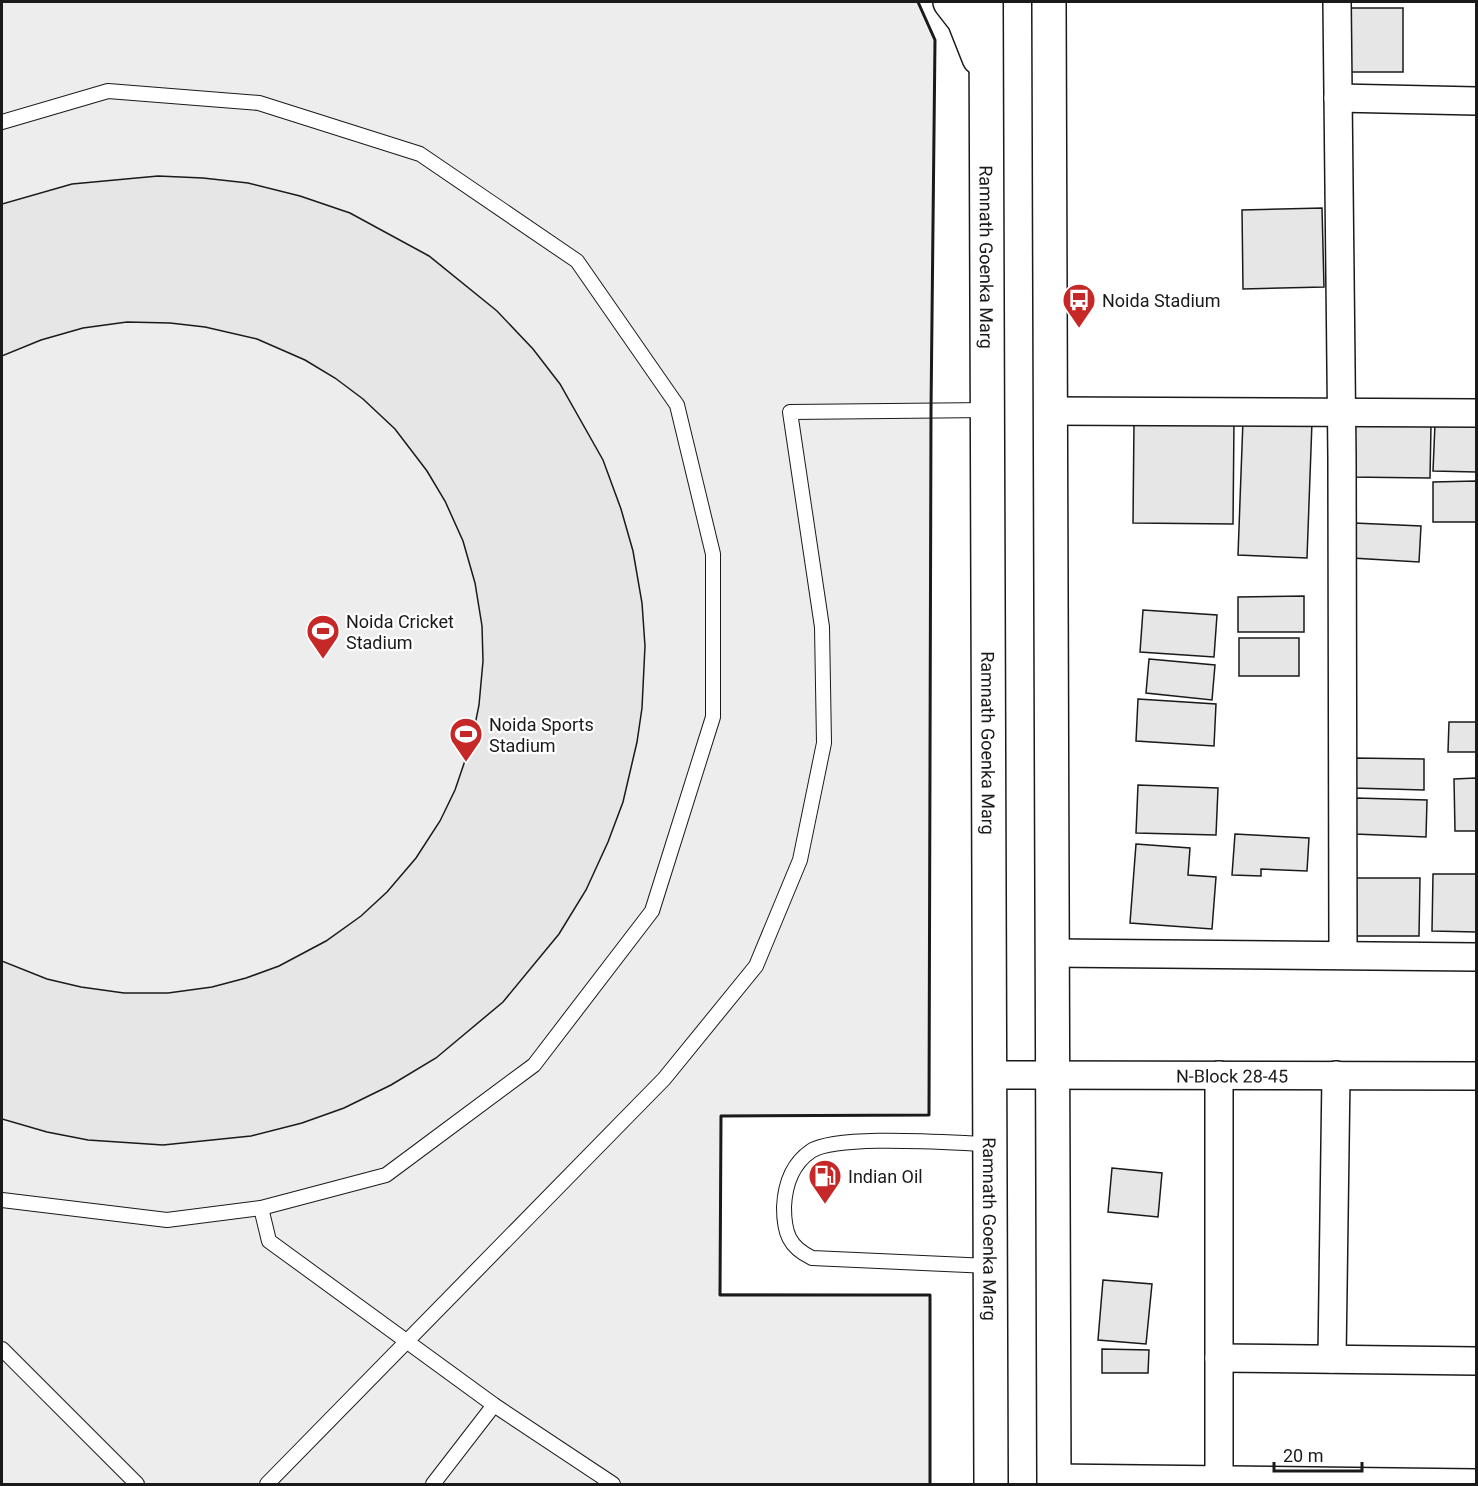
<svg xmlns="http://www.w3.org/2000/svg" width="1478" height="1486" font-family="Roboto,sans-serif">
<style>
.built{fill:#ededed;stroke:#6a6a6a;stroke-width:1.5}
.building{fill:#e6e6e6;stroke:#1a1a1a;stroke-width:1.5}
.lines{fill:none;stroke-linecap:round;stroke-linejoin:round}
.lane-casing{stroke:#1a1a1a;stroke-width:16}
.street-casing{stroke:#1a1a1a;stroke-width:30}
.secondary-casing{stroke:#1a1a1a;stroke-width:36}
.lane{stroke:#fff;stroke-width:14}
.street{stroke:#fff;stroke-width:27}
.secondary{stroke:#fff;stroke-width:33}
.wall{stroke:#1a1a1a;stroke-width:3}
.labels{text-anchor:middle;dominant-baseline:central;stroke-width:4.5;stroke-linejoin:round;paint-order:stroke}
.street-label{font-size:18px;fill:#1a1a1a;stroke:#fff}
.poi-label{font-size:18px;fill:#1a1a1a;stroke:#fff;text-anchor:start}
</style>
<rect width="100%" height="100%" fill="#fff"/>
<polygon class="built" points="2,2 918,2 935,40 931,411 929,1115 721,1116 720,1294 930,1295 930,1484 2,1484"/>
<g class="building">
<rect x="1345" y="8" width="58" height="64"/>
<polygon points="158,176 203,178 248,183 300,196 350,213 429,256 497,311 533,349 560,384 603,460 621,509 633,551 642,603 645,646 642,708 637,742 623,802 608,842 586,890 559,934 503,1002 436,1058 391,1085 344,1108 302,1123 251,1136 163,1145 88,1140 47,1132 2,1119 2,961 47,979 81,987 124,993 168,993 212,987 246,978 279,966 326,941 361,916 387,892 416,858 440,821 455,790 472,740 479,705 483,661 482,626 475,583 463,541 445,501 427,471 395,429 363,399 335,378 305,360 257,339 205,327 170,323 127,322 83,328 41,340 2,356 2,204 72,184"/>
<polygon points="1322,208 1324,287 1243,289 1242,210"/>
<polygon points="1243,420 1312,422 1307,558 1238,555"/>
<polygon points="1134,421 1234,422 1233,524 1133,523"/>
<polygon points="1435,424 1476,425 1476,472 1433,471"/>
<polygon points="1349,425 1431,426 1430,478 1348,477"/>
<polygon points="1476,481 1476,522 1433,522 1433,482"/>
<polygon points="1354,523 1421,526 1419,562 1352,558"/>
<polygon points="1304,596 1304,632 1238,632 1238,597"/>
<polygon points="1143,610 1217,615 1214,657 1140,652"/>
<rect x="1239" y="638" width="60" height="38"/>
<polygon points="1149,659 1215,665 1212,700 1146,693"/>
<polygon points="1138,699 1216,704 1214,746 1136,741"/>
<polygon points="1449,722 1476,722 1476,752 1448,752"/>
<polygon points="1354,758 1424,759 1424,790 1353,788"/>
<polygon points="1476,778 1476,831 1455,831 1454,779"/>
<polygon points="1138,785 1218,788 1216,835 1136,833"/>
<polygon points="1356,798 1427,800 1426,837 1355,834"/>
<polygon points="1235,834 1309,838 1307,871 1261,869 1261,876 1232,875"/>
<polygon points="1136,844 1190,848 1188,875 1216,877 1212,929 1130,923"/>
<polygon points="1433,874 1476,874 1476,932 1432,931"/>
<polygon points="1354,878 1420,878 1419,936 1352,936"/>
<polygon points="1112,1168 1162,1173 1158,1217 1108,1212"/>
<polygon points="1103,1280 1152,1284 1146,1344 1098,1340"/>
<polygon points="1102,1349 1149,1350 1148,1373 1102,1373"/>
</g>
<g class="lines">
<g class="lane-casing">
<g id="lane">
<polyline points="2,122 108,91 259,103 420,154 577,261 677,405 713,554 713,717 652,911 534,1065 386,1175 261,1208 167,1220 2,1200"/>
<path d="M989,1144c-37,-1 -151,-10 -178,7 -19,13 -26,34 -27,56 0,26 5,40 28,51l177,8"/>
<polyline points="261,1208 269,1241 494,1405 613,1484"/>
<polyline points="2,1349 137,1484"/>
<polyline points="267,1484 664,1079 756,966 800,860 824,743 822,627 790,412 988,410"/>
<polyline points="433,1484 494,1405"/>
</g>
</g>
<g class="street-casing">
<g id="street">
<polyline points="1337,2 1342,458 1343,955"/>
<polyline points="1338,98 1476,101"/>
<polyline points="1050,411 1476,413"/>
<polyline points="1052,953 1476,957"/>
<path id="s1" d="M989,1075l487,1"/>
<polyline points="1219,1358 1476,1361"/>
<polyline points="1332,1359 1336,1075"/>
<polyline points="1054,1478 1476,1483"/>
<polyline points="1219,1480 1219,1075"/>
</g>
</g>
<g class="secondary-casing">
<g id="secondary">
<polyline points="950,2 964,20 979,58"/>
<path id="s2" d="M986,2l5,1482"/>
<polyline points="1049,2 1054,1484"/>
</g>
</g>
<use href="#lane" class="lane"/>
<use href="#street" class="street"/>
<use href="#secondary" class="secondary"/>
<polyline class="wall" points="918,2 935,40 931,411 929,1115 721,1116 720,1295 930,1295 930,1484"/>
</g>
<defs>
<g id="bus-pin" transform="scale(1.725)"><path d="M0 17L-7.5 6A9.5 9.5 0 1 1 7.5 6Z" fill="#c62828" stroke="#fff"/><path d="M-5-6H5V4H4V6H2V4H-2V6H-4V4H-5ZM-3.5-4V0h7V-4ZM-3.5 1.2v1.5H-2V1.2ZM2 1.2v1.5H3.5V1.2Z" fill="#fff"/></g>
<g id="stadium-pin" transform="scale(1.725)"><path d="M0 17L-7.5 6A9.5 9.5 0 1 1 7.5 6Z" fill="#c62828" stroke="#fff"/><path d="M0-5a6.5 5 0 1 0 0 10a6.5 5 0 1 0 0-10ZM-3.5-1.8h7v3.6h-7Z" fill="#fff"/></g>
<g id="fuel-pin" transform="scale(1.725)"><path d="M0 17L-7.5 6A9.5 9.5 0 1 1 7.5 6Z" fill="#c62828" stroke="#fff"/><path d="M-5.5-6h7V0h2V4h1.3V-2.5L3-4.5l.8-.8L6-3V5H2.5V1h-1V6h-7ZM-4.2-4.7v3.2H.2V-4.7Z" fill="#fff"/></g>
</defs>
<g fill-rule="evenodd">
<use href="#bus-pin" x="1079" y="300"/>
<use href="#stadium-pin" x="323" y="631"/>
<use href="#stadium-pin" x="466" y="734"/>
<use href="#fuel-pin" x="825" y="1176"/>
</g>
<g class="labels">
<g class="street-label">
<text stroke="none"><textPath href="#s2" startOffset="255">Ramnath Goenka Marg</textPath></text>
<text stroke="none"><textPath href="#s2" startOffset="741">Ramnath Goenka Marg</textPath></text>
<text stroke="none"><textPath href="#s1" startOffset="243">N-Block 28-45</textPath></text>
<text stroke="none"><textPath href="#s2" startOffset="1227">Ramnath Goenka Marg</textPath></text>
</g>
<g class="poi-label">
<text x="1102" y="300">Noida Stadium</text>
<text x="346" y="621">Noida Cricket<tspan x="346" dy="21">Stadium</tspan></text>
<text x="489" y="724">Noida Sports<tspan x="489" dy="21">Stadium</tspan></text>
<text x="848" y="1176">Indian Oil</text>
</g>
</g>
<rect width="1478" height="1486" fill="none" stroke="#1a1a1a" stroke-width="6"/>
<path d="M1274 1462v9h88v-9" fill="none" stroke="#1a1a1a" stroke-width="3"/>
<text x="1283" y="1462" font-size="18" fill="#1a1a1a" stroke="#ffffff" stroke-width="4.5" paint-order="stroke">20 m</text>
</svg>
